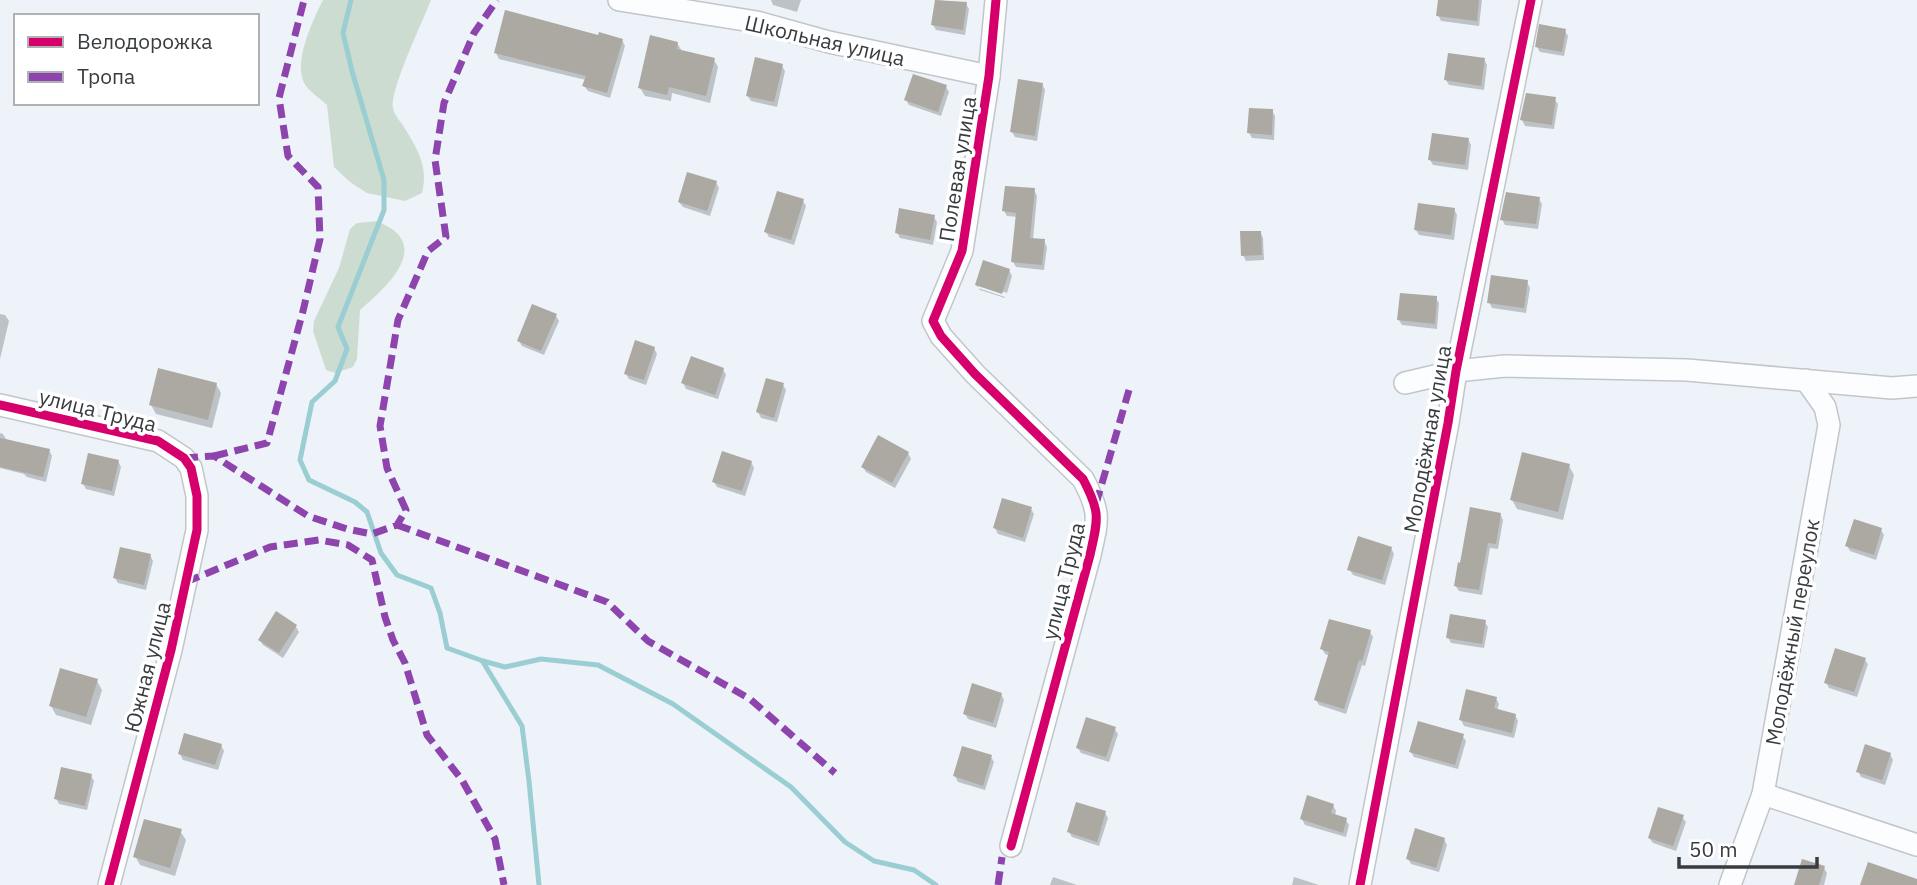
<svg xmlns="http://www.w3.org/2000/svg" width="1917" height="885" font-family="'IBM Plex Sans',sans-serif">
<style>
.green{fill:#cddcd0}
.shadow{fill:#0003}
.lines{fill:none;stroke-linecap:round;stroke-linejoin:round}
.stream{stroke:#9aced2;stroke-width:5}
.building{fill:#aca8a2}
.minor-casing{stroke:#c2c6ca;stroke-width:24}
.minor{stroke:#fcfdfe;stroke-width:21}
.quiet{stroke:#8e44ad;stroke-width:7;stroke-dasharray:14 7;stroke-linecap:butt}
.cycleway-casing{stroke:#fff;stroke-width:13}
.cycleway{stroke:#d6006c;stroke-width:9}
.labels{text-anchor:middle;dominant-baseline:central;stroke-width:7;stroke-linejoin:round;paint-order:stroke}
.street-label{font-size:21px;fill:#383c3f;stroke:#fff}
</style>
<rect width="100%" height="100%" fill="#edf3f8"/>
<g class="green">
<path d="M323,0h108c-8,21 -41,89 -38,108 1,7 8,14 11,19 13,21 25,40 18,66l-17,8 -38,-8 -17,-11 -16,-15 -7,-62c-6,-6 -16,-12 -21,-19 -15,-21 7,-66 17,-86z"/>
<path d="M377,221c5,3 11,5 15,8 35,25 -13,64 -32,81l-3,49 -4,8 -18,6 -9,-3 -13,-39 1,-10 25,-53 11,-39 7,-6z"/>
</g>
<g class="shadow">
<polygon points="771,0 801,0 797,12 773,5"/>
<polygon points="937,0 966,4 969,9 965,35 936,30 933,25"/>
<polygon points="1440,0 1482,0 1479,26 1441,21 1438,15"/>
<polygon points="1565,31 1568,36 1564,56 1540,52 1537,47"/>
<polygon points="599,37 622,40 625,46 610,98 588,91 584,86 586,80 499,59 496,53"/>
<polygon points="677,43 682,51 714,60 718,67 710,103 672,93 671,101 645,96 640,88"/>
<polygon points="1484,59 1487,65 1484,90 1449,85 1446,80"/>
<polygon points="782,66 785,71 777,107 751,101 747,95"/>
<polygon points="1042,84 1045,90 1037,141 1015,137 1012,132"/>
<polygon points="946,87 949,92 941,116 909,105 906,100"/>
<polygon points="1554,99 1558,104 1554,129 1525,126 1522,120"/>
<polygon points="1272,111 1275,116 1274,140 1252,138 1249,133"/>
<polygon points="1468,139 1471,145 1468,170 1433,165 1430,160"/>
<polygon points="716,182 719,188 710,216 683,207 679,202"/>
<polygon points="1034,190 1037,196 1033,240 1044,241 1047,247 1044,270 1016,267 1013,262 1018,217 1007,216 1004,211"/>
<polygon points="1538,198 1542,204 1538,229 1505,225 1502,219"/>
<polygon points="803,201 806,206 794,245 769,237 766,232"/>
<polygon points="1454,209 1457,215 1454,240 1419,235 1416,230"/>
<polygon points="934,217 937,222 933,245 900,238 897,233"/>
<polygon points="1260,232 1263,238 1264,260 1246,261 1243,255"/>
<polygon points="1009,270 1012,276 1007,293 978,284 978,288 1005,297 1005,298 980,290 976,285"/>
<polygon points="1527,282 1530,288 1526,313 1492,308 1489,302"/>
<polygon points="1436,298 1439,303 1437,329 1402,325 1399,320"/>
<polygon points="0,314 5,315 9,321 0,359"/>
<polygon points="556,316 559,321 544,355 522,346 519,341"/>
<polygon points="654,348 657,354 646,385 629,379 626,374"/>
<polygon points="723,369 726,375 718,399 686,389 683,383"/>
<polygon points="216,384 221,393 212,428 156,414 151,405"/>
<polygon points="783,385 786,390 777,422 761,418 758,412"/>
<polygon points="0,433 3,434 6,439 49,450 52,456 46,482 27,477 24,474 0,468"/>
<polygon points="908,453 911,459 895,488 866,472 863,467"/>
<polygon points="118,461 121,467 114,496 86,489 83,484"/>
<polygon points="751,462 754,468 745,496 717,487 714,482"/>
<polygon points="1569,466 1574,475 1563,520 1517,509 1512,500"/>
<polygon points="1031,509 1034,514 1025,542 998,534 995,528"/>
<polygon points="1500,514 1503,520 1498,549 1490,548 1482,595 1459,591 1455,585"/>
<polygon points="1881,530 1884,535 1876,560 1850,551 1847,546"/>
<polygon points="1391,548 1394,554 1385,585 1353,575 1349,569"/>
<polygon points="150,555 153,561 146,590 118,583 115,578"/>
<polygon points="276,614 296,627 299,632 283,658 263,645 260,640"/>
<polygon points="1484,621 1488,627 1484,648 1451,643 1448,637"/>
<polygon points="1370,632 1373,637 1365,666 1362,665 1346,714 1319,705 1316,700 1330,656 1325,654 1322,649"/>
<polygon points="1864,659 1868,664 1857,697 1829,688 1826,682"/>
<polygon points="97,681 102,690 91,725 56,715 51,706"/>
<polygon points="1001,694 1004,700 996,728 968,719 965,714"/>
<polygon points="1496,698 1499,704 1497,711 1515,715 1518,721 1514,738 1464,726 1461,720"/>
<polygon points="1114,728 1118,734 1109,762 1081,753 1078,748"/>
<polygon points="1462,735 1466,741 1458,769 1414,757 1411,752"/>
<polygon points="221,745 224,751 218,770 183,760 180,754"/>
<polygon points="1890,754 1893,760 1885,785 1861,777 1858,771"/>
<polygon points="991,757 994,762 985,790 958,782 955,776"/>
<polygon points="91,776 94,781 87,810 59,804 56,798"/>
<polygon points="1333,805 1336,811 1335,816 1346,820 1349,825 1346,837 1305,825 1302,819"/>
<polygon points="1105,813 1108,818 1099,846 1072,837 1069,832"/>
<polygon points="1682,817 1686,822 1676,851 1653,843 1649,838"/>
<polygon points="180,831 186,840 175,876 140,865 135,856"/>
<polygon points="1444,839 1447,845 1439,872 1411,864 1408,859"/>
<polygon points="1824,868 1827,873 1824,885 1798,885"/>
<polygon points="1053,877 1077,885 1050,885"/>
<polygon points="1294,877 1319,885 1292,885"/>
</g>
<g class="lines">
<g class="stream">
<polyline points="351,0 343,33 352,71 384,180 384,210 338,327 347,349 335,381 312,402 300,460 309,480 355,502 367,512 381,553 397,575 431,588 440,613 447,648 483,661 505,667 541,659 598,665 673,704 791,787 845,842 874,861 914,870 936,885"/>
<polyline points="483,662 522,726 529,781 539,885"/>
</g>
</g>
<g class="building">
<polygon points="935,0 967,2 963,30 931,25"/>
<polygon points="1438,0 1479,0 1477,21 1436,16"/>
<polygon points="505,10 598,35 599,32 623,39 607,93 582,86 586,76 494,53"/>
<polygon points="1539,24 1566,29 1562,52 1535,47"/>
<polygon points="650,35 678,42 677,49 715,58 706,96 669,87 667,95 638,88"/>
<polygon points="1448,53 1485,58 1481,86 1444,80"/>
<polygon points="755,57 783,64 774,102 746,96"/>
<polygon points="913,74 947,85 938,112 904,100"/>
<polygon points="1018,79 1043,83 1035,136 1010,132"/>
<polygon points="1526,93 1556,97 1552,125 1520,120"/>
<polygon points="1249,108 1273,109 1272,135 1247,133"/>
<polygon points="1432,133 1469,138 1465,165 1428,160"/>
<polygon points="687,172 717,181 707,211 678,202"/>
<polygon points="1005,186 1035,188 1030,238 1045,239 1042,265 1011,262 1016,213 1002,211"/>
<polygon points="777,191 804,199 791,240 764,232"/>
<polygon points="1506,192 1540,197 1536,224 1500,220"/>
<polygon points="1418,203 1455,208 1451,235 1414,230"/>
<polygon points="899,208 935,215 930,240 895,233"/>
<polygon points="1240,231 1261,231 1262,255 1241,256"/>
<polygon points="983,260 1010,269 1002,294 975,285"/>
<polygon points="1491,275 1528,280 1524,308 1487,303"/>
<polygon points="1400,293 1437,296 1435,324 1397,320"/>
<polygon points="532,304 557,314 541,351 517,341"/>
<polygon points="635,340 655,347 644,380 624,374"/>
<polygon points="691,356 724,368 715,395 681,383"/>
<polygon points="158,368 217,383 208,420 149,405"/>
<polygon points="766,378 784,383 774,418 756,412"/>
<polygon points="878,435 909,452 892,483 861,467"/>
<polygon points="0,438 50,449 43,477 0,467"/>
<polygon points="722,451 752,461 742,491 712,482"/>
<polygon points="1522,452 1570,464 1558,512 1510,500"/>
<polygon points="88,453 119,460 112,491 81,484"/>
<polygon points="1002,498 1032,507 1023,538 993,528"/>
<polygon points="1470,507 1501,513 1496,544 1488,543 1479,590 1454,586 1458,562 1460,563"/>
<polygon points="1854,519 1882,528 1874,555 1845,546"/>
<polygon points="1358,536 1392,547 1382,580 1347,570"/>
<polygon points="120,547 151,554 144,585 113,578"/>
<polygon points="276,611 297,625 279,653 258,640"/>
<polygon points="1450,614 1486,620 1482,644 1446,638"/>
<polygon points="1329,619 1371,630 1362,661 1359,660 1344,709 1314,700 1329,652 1320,649"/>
<polygon points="1835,648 1866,658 1854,692 1824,683"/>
<polygon points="60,668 98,679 86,717 49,706"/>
<polygon points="972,683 1002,693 993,723 963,714"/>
<polygon points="1466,689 1497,697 1494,708 1516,714 1512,733 1459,720"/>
<polygon points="1086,717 1116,727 1106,757 1076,748"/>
<polygon points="1418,721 1464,734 1455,765 1409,752"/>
<polygon points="184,733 222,744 215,765 178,754"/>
<polygon points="1865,744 1891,753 1882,780 1856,772"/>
<polygon points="962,746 992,755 983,786 953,776"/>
<polygon points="61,767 92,774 85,806 54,799"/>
<polygon points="1307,795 1334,804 1331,813 1347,818 1343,833 1300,819"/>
<polygon points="1076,802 1106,811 1097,842 1067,832"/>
<polygon points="1658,807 1684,815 1673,846 1648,838"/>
<polygon points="144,819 182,829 170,868 133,857"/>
<polygon points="1415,828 1445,838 1436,868 1406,859"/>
<polygon points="1802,859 1825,866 1819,885 1794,885"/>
<polygon points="1868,862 1917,879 1917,885 1860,885"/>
</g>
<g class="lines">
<g class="minor-casing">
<g id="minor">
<polyline points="619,0 757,22 829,42 989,76"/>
<path d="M996,0l-7,76 -27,175 -29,70 8,15 34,38 108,105c18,34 15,40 7,76l-79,291"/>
<polyline points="1405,383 1456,371 1505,366 1687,370 1892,388 1917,386"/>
<polyline points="0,405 158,441 184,458 191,468 197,496 197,530 171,650 109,885"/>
<polyline points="1763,794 1917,845"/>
<polyline points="1360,885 1448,423 1456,371 1531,0"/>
<polyline points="1730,885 1763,794 1829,425 1825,407 1806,380"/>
</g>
</g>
<use href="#minor" class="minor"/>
<g class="quiet">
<polyline points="214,456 267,443 303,311 320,239 318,187 288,156 279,98 304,0"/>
<polyline points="184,458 214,456 308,516 347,529 372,534 397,525 406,510 387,468 380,426 398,320 428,251 446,237 435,160 444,103 474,33 497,0"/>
<polyline points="1096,504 1129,390"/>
<polyline points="397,525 607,602 648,641 750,699 835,773"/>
<polyline points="186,582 270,547 319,540 348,545 372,560 385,617 393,640 405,663 427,735 462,780 495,839 504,885"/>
<polyline points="998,885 1002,857"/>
</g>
<g class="cycleway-casing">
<g id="cycleway">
<path d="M996,0l-7,76 -27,175 -29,70 8,15 34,38 108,105c18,34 15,40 7,76l-79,291"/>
<polyline points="0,405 158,441 184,458 191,468 197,496 197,530 171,650 109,885"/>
<polyline points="1360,885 1448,423 1456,371 1531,0"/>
</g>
</g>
<use href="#cycleway" class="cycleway"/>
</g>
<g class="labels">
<g class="street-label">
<text transform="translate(825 40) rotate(13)">Школьная улица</text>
<text transform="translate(957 169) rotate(-81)">Полевая улица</text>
<text transform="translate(98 410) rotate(14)">улица Труда</text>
<text transform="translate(1427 439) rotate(-80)">Молодёжная улица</text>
<text transform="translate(1063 581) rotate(-76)">улица Труда</text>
<text transform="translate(1792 632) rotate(-80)">Молодёжный переулок</text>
<text transform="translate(147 667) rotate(-76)">Южная улица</text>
</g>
</g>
<rect x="14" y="14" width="245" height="91" fill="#ffffff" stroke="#afb1b2" stroke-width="2"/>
<rect x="28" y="37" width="35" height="10" fill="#d6006c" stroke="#afb1b2" stroke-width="2"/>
<text x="77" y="49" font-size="21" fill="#383c3f">Велодорожка</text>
<rect x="28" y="72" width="35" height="10" fill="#8e44ad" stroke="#afb1b2" stroke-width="2"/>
<text x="77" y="84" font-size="21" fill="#383c3f">Тропа</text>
<path d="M1679 857v10h138v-10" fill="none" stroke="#383c3f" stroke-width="3.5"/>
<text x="1689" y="857" font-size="21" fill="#383c3f" stroke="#ffffff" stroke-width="5" paint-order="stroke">50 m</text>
</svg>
